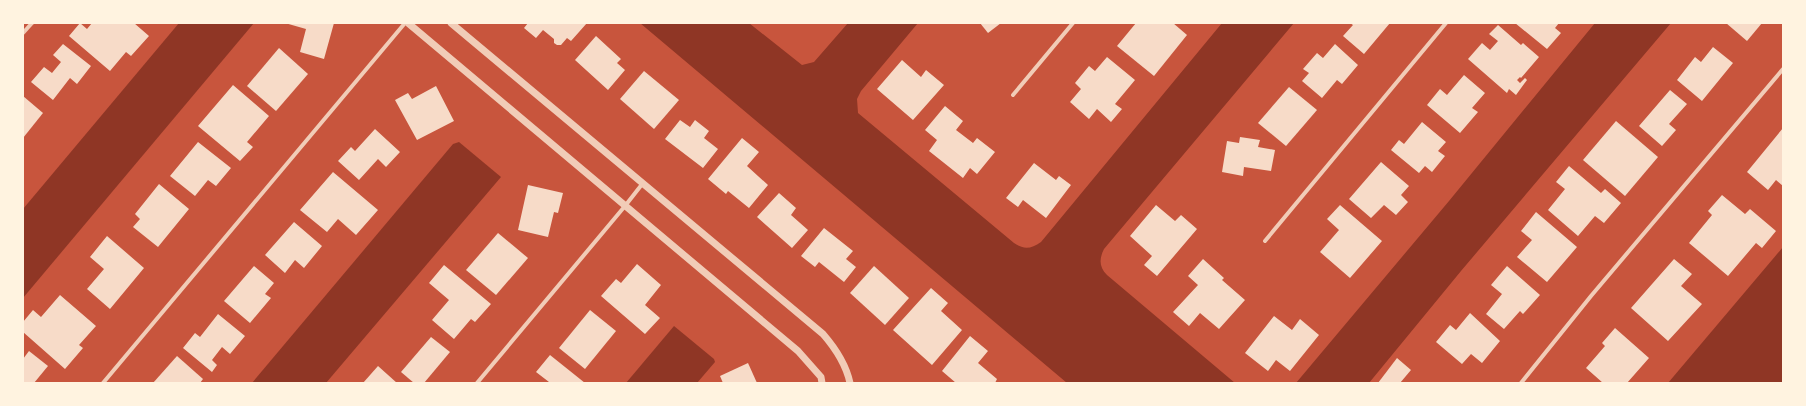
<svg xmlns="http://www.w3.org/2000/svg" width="1806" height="406" font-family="'Space Grotesk',sans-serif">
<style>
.water{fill:#8f3625}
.building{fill:#f7dbc8}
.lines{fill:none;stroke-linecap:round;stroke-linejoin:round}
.minor{stroke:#f1ccb7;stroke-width:4}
.tertiary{stroke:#f1ccb7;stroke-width:7}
</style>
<rect width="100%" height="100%" fill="#c8553d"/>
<g class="water">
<polygon points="179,23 254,23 23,298 23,209"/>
<path d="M640,23h109l53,42 12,-3 34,-39h70l-57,68 -4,8 1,14 156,130c10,7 17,6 27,-1l181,-219h72l-190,226c-5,10 -5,18 3,26l128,108h-168z"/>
<polygon points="1595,23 1671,23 1461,271 1369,383 1296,383 1449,201"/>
<polygon points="459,142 501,177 326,383 252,383 453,144"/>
<polygon points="1783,247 1783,383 1668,383"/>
<polygon points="674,326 714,359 715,362 697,383 626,383"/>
</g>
<g class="building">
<polygon points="80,23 87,29 92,23 134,23 149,36 131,56 126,52 110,71 69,36"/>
<polygon points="285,23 334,23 324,59 300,52 306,29"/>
<polygon points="528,23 587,23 571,41 567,38 561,45 557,45 554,43 554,39 543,30 536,38 524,28"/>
<polygon points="980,23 1001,23 988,33"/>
<polygon points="1136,23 1173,23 1187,35 1154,76 1117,46"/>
<polygon points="1350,23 1390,23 1364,54 1343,36 1353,25"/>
<polygon points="1515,23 1559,23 1555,28 1561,33 1547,49"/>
<polygon points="1726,23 1762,23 1747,41"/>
<polygon points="1498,25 1521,45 1523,43 1539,57 1521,78 1520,77 1517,80 1520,83 1525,78 1527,80 1516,95 1509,89 1507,93 1468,59 1482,43 1490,50 1498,41 1489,34"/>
<polygon points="596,36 621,59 617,63 625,70 608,90 575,60"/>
<polygon points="63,44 91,66 77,84 70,78 53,100 31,82 44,67 52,73 61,62 53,55"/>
<polygon points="1335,44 1358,65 1342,84 1337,80 1322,98 1302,81 1309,73 1303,69 1317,53 1323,58"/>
<polygon points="1713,47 1733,63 1702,101 1677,80 1695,57 1701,62"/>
<polygon points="279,48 308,74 276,111 247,86"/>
<polygon points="1107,57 1135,80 1115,104 1122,109 1111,122 1097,109 1089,119 1070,102 1081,89 1075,83 1089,66 1095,71"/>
<polygon points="902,60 921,77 926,70 944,85 913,120 877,89"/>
<polygon points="644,71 679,100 654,129 620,99"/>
<polygon points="1464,75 1485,93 1472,108 1478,112 1460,133 1427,105 1440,89 1447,95"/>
<polygon points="233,85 269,116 247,142 253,147 240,161 198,126"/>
<polygon points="436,86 454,121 417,140 395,100 408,93 412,99"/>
<polygon points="1289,87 1317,110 1286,146 1258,123"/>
<polygon points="1670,90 1687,104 1669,124 1676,130 1662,146 1639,126"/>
<polygon points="23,96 43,113 23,138"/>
<polygon points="945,106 963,121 956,130 973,143 977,138 995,152 977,174 970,168 963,178 929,151 937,140 925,130"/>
<polygon points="680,120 690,127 695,120 709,131 704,138 718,149 703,168 665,139"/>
<polygon points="1616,121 1658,157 1625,196 1583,160"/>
<polygon points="1422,122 1446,142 1438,151 1445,156 1432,172 1425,166 1419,173 1391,150 1399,140 1404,144"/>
<polygon points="1783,128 1783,186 1776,180 1768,190 1747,172"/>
<polygon points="375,129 400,152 386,167 378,159 359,180 338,161 351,147 355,151"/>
<polygon points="1240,137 1260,140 1258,147 1275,150 1271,171 1244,167 1243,176 1222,172 1227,141 1239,143"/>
<polygon points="742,138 759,152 747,166 768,185 749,208 728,191 726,194 708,179"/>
<polygon points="198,142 231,168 216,186 208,180 195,196 170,176"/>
<polygon points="1381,162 1409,186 1401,195 1408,202 1396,215 1384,205 1371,218 1349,199"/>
<polygon points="1034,163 1056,180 1059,176 1071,185 1046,218 1023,200 1018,207 1006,198"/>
<polygon points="1569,166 1601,193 1605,189 1621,203 1604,223 1595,216 1578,236 1548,210 1565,189 1556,182"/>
<polygon points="333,172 378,210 356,235 338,219 327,232 300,210"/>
<polygon points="159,184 189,209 158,247 133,227 140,219 135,214"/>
<polygon points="528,185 563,193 558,213 554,212 548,237 518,230"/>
<polygon points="779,193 796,208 791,215 808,230 792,248 757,217"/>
<polygon points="1722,195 1745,214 1750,209 1776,231 1762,248 1756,243 1728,276 1689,243 1712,215 1708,211"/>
<polygon points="1156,205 1175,221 1181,215 1197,229 1157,276 1144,265 1152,256 1130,236"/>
<polygon points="1340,205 1382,241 1350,278 1320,252 1339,230 1327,219"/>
<polygon points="1536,212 1577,247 1547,282 1517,257 1532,240 1521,231"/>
<polygon points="294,222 322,246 304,268 295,260 285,273 265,255"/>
<polygon points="824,228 853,251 846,259 856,267 844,282 819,262 815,267 801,256"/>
<polygon points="498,233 528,258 496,295 466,270"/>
<polygon points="107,236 144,268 110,309 87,289 104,269 90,257"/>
<polygon points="1203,259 1224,278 1222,280 1245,300 1219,329 1200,313 1189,326 1173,312 1198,285 1188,276"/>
<polygon points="1674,259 1692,274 1681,286 1702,304 1668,341 1631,308"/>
<polygon points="637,264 661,285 645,305 660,318 645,334 601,296 616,279 621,283"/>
<polygon points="444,265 491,304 475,322 471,319 454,339 432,320 449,300 429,283"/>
<polygon points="254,266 274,283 265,294 271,298 250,323 224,301"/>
<polygon points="874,266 909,298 885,325 850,293"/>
<polygon points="1507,266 1540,295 1523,314 1520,311 1504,329 1486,314 1502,294 1491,285"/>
<polygon points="931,288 948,303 941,311 962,330 932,365 893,330"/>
<polygon points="60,295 96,326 79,345 83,348 65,369 23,332 23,322 33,310 41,317"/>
<polygon points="590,310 616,331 585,369 559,348"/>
<polygon points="1470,313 1500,341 1482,363 1471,354 1462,364 1436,342 1450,325 1456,330"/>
<polygon points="218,314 245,336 230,354 222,347 212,360 217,365 212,372 183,348 195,333 200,337"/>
<polygon points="1274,316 1292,330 1300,319 1319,335 1290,371 1276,360 1268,371 1245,353"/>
<polygon points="1615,328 1649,358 1627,383 1603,383 1586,368 1605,346 1602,343"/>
<polygon points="970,336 988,351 978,363 997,379 995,383 956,383 942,371"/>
<polygon points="431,337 450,352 424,383 414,383 401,372"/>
<polygon points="29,351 48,366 34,383 23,383 23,359"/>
<polygon points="550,355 585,383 548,383 549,382 536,372"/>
<polygon points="177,356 203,379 200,383 153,383"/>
<polygon points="1397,358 1411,370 1400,383 1378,383"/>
<polygon points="748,363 757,383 723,383 720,376"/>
<polygon points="378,366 397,383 363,383"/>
</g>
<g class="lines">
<g class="minor">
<polyline points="23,33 32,23"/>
<polyline points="1013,95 1073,23"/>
<polyline points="1265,241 1446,23"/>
<polyline points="103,383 405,23"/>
<polyline points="477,383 625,206 643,183"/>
<polyline points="1521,383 1591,296 1783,69"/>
</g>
<g class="tertiary">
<polyline points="408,23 798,351 821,377 822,383"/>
<path d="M451,23l372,311c13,15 23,30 27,49"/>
</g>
</g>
<rect width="1806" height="406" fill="none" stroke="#fff3e0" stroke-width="48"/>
</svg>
